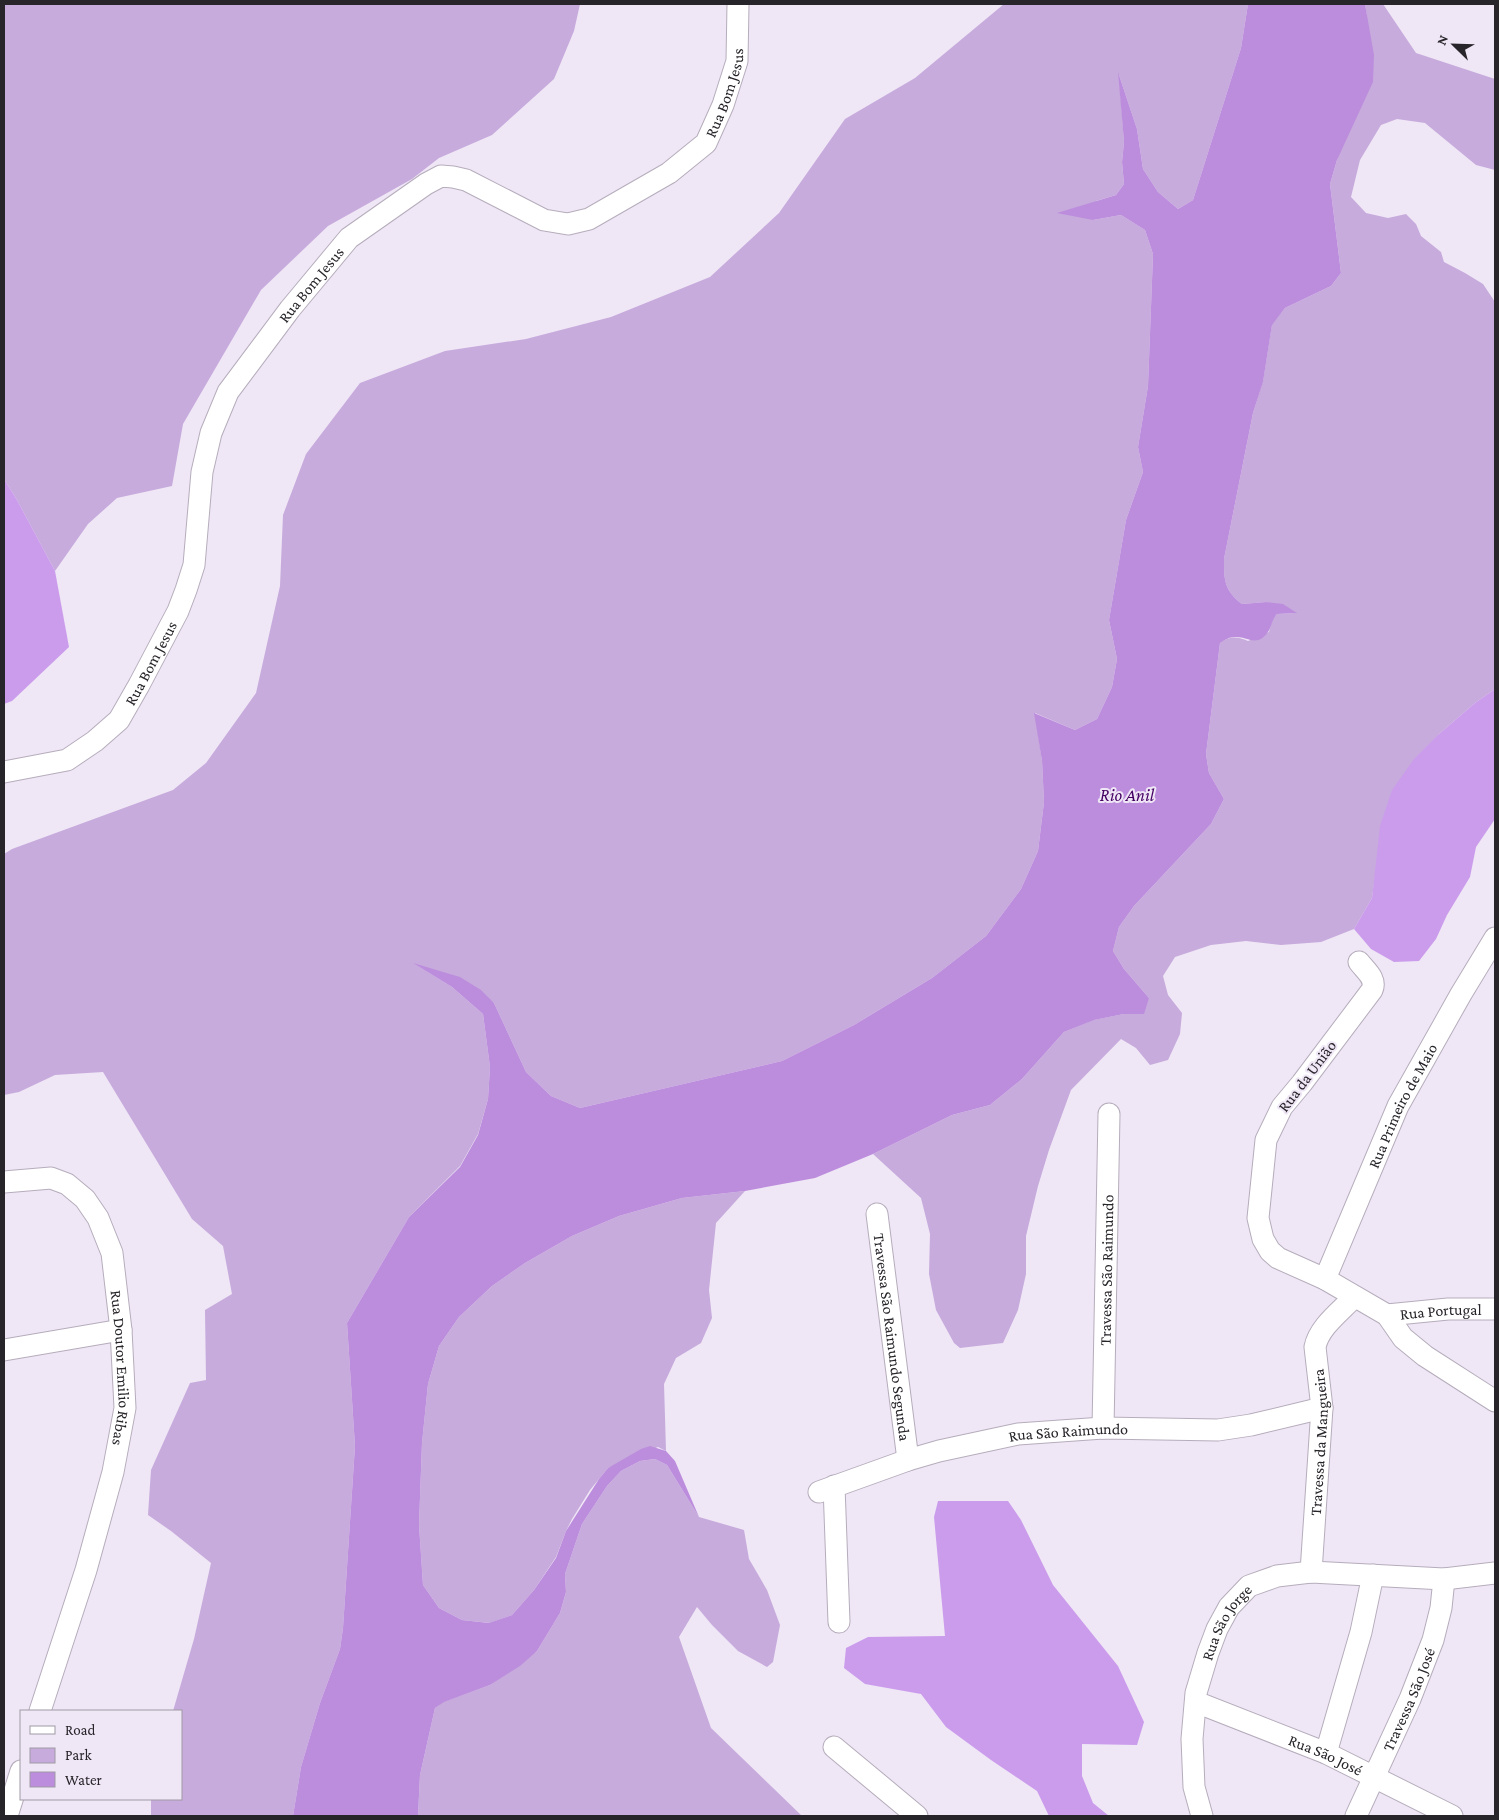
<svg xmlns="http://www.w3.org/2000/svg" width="1499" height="1820" font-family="'Crimson Pro',serif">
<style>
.green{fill:#c7abdc}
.forest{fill:#cb9cec}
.water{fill:#bc8ddc}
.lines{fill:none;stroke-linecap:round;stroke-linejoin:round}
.street-casing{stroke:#b6adbc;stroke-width:23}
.street{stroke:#fff;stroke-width:21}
.labels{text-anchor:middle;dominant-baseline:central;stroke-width:4;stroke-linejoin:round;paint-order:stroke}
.street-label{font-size:16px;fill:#28252a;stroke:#efe6f6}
.water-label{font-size:18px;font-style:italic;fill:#440063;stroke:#efe6f6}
</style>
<rect width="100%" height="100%" fill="#efe6f6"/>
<g class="green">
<polygon points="4,4 580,4 574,31 554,79 492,135 439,158 412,179 328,226 261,290 183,424 172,486 117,498 88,524 55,571 17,500 4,479"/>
<polygon points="1004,4 1248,4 1241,48 1193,200 1178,209 1158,192 1143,169 1137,129 1119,75 1124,142 1122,162 1124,184 1116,195 1096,201 1093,220 1121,215 1145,230 1153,254 1148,386 1138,447 1143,472 1126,520 1109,620 1117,659 1112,687 1097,719 1075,730 1035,713 1042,761 1044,802 1038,851 1021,889 986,936 932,978 854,1025 782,1061 580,1108 551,1096 526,1072 494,1003 415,964 452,987 483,1014 490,1067 488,1099 478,1134 460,1166 409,1217 347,1323 355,1446 343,1628 340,1649 320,1703 301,1767 293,1816 151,1816 151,1799 181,1799 181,1711 173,1711 194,1639 211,1563 171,1531 148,1515 151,1470 190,1383 206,1380 205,1310 232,1294 223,1246 192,1219 103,1072 55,1075 19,1092 4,1095 4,854 12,849 173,790 206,763 256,693 280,586 283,515 306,454 360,383 445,351 526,339 611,317 710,277 779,213 845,119 915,78"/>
<path d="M1365,4h18l33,49 79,26v91l-19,-5 -51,-42 -28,-4 -16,6 -21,35 -9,37 15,16 22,5 18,-4 10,10 5,12 20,16 3,10 21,11 18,11 12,18v387l-20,14 -36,31 -62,128 -5,36 -18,31 -33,13 -40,3 -35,-4 -35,4 -36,12 -12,19 5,19 14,18 -2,21 -12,26 -18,5 -14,-17 -15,-9 -50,51 -22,60 -11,36 -12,50v38l-8,36 -15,33 -43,5 -6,-5 -18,-33 -7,-36 1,-40 -9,-36 -48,-44 79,-39 38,-10 32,-26 42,-47 29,-12 31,-6 25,-16 -25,-29 -11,-18 6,-24 15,-21 77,-82 13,-25 -15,-26 -3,-19 14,-111c10,-7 17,-7 28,-2l21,-9 3,-12 5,-6 19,-1 -30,-11 -24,2c-18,-14 -18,-24 -18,-45l29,-146 10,-32 9,-57 13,-16 46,-22 10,-13 -11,-89 7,-24 30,-142z"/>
<polygon points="745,1191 716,1223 709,1290 712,1318 701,1343 676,1358 664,1384 666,1451 658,1447 608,1468 590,1490 572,1519 566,1531 556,1557 534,1590 512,1615 490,1623 462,1620 439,1608 423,1585 419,1525 422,1443 428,1384 439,1346 459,1317 492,1286 525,1263 572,1236 619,1216 682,1198"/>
<polygon points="655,1459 667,1465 699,1517 744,1530 749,1559 767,1590 780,1625 773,1662 767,1667 738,1651 712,1625 697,1607 679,1637 711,1728 802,1816 418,1816 420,1775 435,1708 443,1702 490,1685 537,1651 560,1613 566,1592 565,1574 582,1524 607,1486 621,1471 640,1461"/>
</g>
<g class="forest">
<polygon points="4,479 17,500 55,571 69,647 12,701 4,704"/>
<polygon points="1495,689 1495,819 1476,847 1470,877 1447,915 1436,939 1419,961 1394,962 1371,949 1354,929 1372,898 1380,826 1392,790 1414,759 1439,734 1475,703"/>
<polygon points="938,1501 1008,1501 1021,1520 1053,1585 1118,1666 1144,1722 1137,1745 1082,1744 1082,1776 1093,1803 1109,1816 1049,1816 1037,1791 991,1760 946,1727 921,1694 865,1684 844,1668 846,1648 868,1637 945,1636 934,1517"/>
</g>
<path class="water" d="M1248,4h117l9,51 -1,27 -36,78 -7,24 11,89 -10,13 -46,22 -13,17 -9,57 -10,31 -29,146c0,21 0,31 18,45l24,-2 17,2 14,9 -20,1c-6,7 -5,12 -9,18 -11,16 -21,4 -33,5 -6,0 -10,3 -15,6l-14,111 3,19 15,26 -13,25 -77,82 -15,21 -6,24 11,18 25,29 -5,16h-20l-30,6 -30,12 -42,47 -32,26 -38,10 -79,39 -58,24 -70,13 -63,7 -63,18 -47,20 -47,27 -33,23 -33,31 -20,29 -11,38 -6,59 -3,82 4,60 16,23 23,12 27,3 23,-8 22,-25 22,-32 10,-27 33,-52 9,-11 33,-19 9,-3 16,5 9,10 24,56 -32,-52 -12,-6 -15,2 -19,10 -14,15 -25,38 -17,50 1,18 -6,21 -23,38 -17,15 -30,19 -46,17 -9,6 -15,67 -2,41h-125l8,-49 19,-64 20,-54 3,-21 12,-182 -8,-123 62,-106 51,-50 18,-32 10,-36 2,-32 -7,-53 -31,-27 -39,-24 47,14 21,13 13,13 32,69 25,24 29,12 202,-47 72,-36 78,-47 54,-42 35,-47 17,-38 6,-49 -2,-41 -8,-48 41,17 22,-11 15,-32 5,-28 -8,-39 17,-100 17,-48 -5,-25 10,-61 5,-132 -8,-24 -24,-15 -28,5 -36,-7 59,-18 8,-11 -2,-22 2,-20 -6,-70 19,57 6,40 15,23 20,17 15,-9 48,-152z"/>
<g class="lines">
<g class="street-casing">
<g id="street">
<path id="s1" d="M4,772l63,-12 28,-19 24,-21 20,-35 39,-74 8,-21 8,-25 8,-93 9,-39 17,-41 62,-83 59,-71 77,-54 15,-8 12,1 13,3 78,40 24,4 21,-5 80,-46 37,-30 17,-38 14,-44 1,-57"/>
<path d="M1359,962c7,9 18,17 13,28l-70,93 -20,24 -16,33 -8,78 5,21 7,12 8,7 47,21 62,36 16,23 22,18 70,45"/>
<path id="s2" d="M4,1182l47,-4 16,6 18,15 13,19 14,35 9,77 4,78 -12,64 -27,98 -46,141"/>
<path id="s3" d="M877,1214l31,246"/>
<path id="s4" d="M1325,1279l73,-173 63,-112 34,-56"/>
<path id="s5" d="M1387,1315l61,-6h47"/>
<polyline points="4,1350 121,1330"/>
<path id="s6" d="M1103,1428l6,-314"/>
<polyline points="834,1486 839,1622"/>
<path id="s7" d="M819,1492l89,-32 31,-9 79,-17 85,-6 115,2 33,-5 71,-17"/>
<path id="s8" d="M1311,1572l11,-164 -7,-61c4,-20 25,-35 39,-50"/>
<path id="s9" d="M1196,1702l130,51 126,63"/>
<polyline points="834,1747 917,1816"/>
<polyline points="1326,1753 1361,1632 1373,1575"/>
<polyline points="7,1816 21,1771"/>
<path id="s10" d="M1202,1816l-8,-29 -2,-48 4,-46 12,-40 9,-24 12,-22 20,-21 28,-10 34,-4 133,7 51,-6"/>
<path id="s11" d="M1356,1816l54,-117 23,-59 8,-32 3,-29"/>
</g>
</g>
<use href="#street" class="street"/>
</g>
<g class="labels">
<g class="street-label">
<text stroke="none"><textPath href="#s1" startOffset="1140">Rua Bom Jesus</textPath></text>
<text stroke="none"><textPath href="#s1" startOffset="616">Rua Bom Jesus</textPath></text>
<text stroke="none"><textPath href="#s1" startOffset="195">Rua Bom Jesus</textPath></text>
<text transform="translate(1307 1076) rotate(-53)">Rua da União</text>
<text stroke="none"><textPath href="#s4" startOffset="190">Rua Primeiro de Maio</textPath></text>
<text stroke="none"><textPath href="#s6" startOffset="158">Travessa São Raimundo</textPath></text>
<text stroke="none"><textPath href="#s5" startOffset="54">Rua Portugal</textPath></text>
<text stroke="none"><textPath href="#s3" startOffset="124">Travessa São Raimundo Segunda</textPath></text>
<text stroke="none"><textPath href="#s2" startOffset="264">Rua Doutor Emilio Ribas</textPath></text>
<text stroke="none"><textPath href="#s7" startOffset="258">Rua São Raimundo</textPath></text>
<text stroke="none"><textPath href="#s8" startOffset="130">Travessa da Mangueira</textPath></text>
<text stroke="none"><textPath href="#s10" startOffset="202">Rua São Jorge</textPath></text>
<text stroke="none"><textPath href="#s11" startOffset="128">Travessa São José</textPath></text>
<text stroke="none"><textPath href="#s9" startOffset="140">Rua São José</textPath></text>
</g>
<g class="water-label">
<text x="1127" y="795">Rio Anil</text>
</g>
</g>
<rect width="1499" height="1820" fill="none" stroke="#28252a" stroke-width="10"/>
<rect x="20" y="1710" width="162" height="90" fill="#efe6f6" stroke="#9f99a4"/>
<rect x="30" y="1726" width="25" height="8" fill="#ffffff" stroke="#9f99a4"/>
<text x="65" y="1735" font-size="15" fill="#28252a">Road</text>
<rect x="30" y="1748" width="25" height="15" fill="#c7abdc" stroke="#9f99a4"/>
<text x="65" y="1760" font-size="15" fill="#28252a">Park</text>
<rect x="30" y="1772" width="25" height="15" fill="#bc8ddc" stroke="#9f99a4"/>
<text x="65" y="1785" font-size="15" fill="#28252a">Water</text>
<g transform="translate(1454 45) rotate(293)" stroke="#efe6f6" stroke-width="4" paint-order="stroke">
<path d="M0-4L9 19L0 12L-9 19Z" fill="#28252a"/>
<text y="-8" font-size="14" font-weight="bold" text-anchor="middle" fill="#28252a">N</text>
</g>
</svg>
